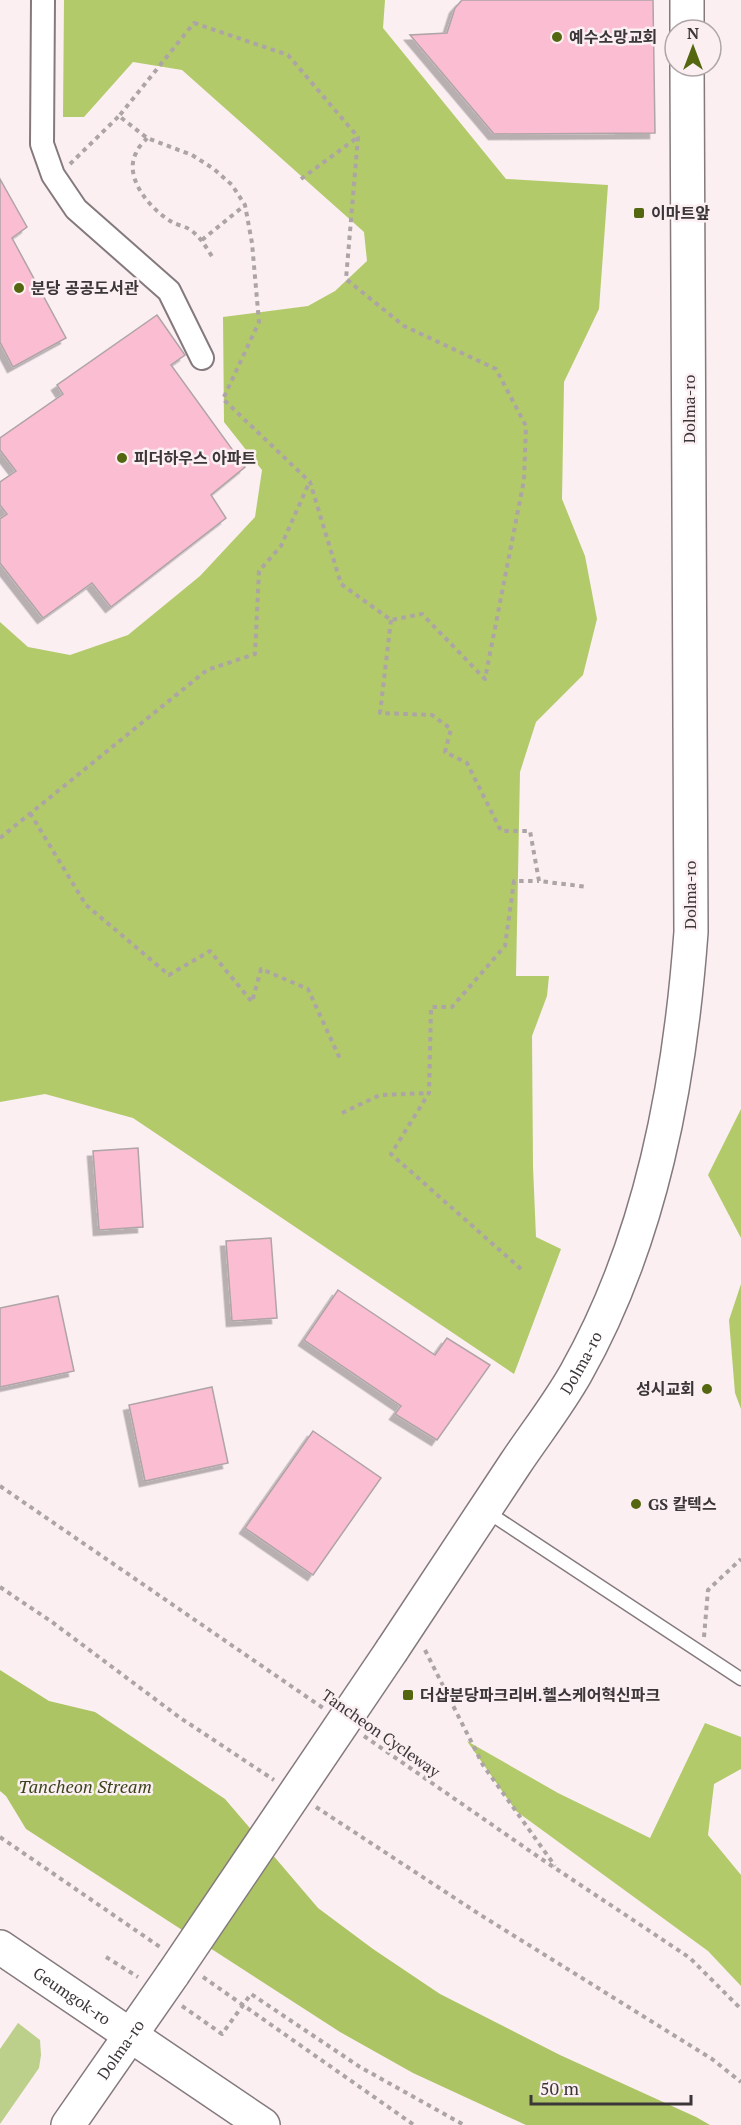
<svg xmlns="http://www.w3.org/2000/svg" width="741" height="2125" font-family="'PT Serif','Noto Sans KR',serif">
<style>
.green{fill:#bccf8b}
.forest{fill:#b2ca6a}
.water{fill:#acc464}
.building{fill:#fabdd1;stroke:#afa4a7;stroke-width:1.5;filter:url(#shadow)}
.lines{fill:none;stroke-linecap:round;stroke-linejoin:round}
.lane-casing{stroke:#847a7d;stroke-width:15}
.street-casing{stroke:#847a7d;stroke-width:26}
.secondary-casing{stroke:#847a7d;stroke-width:36}
.primary-casing{stroke:#847a7d;stroke-width:36}
.path{stroke:#ada4a6;stroke-width:4;stroke-dasharray:4.5 4.5;stroke-linecap:butt}
.lane{stroke:#fff;stroke-width:12}
.street{stroke:#fff;stroke-width:22}
.secondary{stroke:#fff;stroke-width:33}
.primary{stroke:#fff;stroke-width:33}
.primary-bridge-casing{stroke:#847a7d;stroke-width:36;stroke-linecap:butt}
.primary-bridge{stroke:#fff;stroke-width:33}
.poi-dot{fill:#556610;stroke:#fbeff2;stroke-width:2}
.labels{text-anchor:middle;dominant-baseline:central;stroke-width:5;stroke-linejoin:round;paint-order:stroke}
.poi-label{font-size:16px;font-weight:bold;fill:#3b3637;stroke:#fbeff2;text-anchor:start}
.street-label{font-size:16px;fill:#3b3637;stroke:#fbeff2}
.water-label{font-size:18px;font-style:italic;fill:#39431b;stroke:#fbeff2}
</style>
<defs>
<filter id="shadow"><feDropShadow dx="-5.5" dy="5.5" stdDeviation="0" flood-color="#0004"/></filter>
</defs>
<rect width="100%" height="100%" fill="#fbeff2"/>
<polygon class="green" points="18,2023 40,2040 41,2055 39,2068 0,2124 0,2049"/>
<g class="forest">
<polygon points="64,0 385,0 383,28 506,179 608,185 599,309 564,382 562,499 585,556 597,619 583,675 536,722 520,772 516,976 549,976 547,996 532,1036 533,1167 536,1237 561,1249 514,1374 133,1118 45,1094 0,1102 0,622 28,647 70,655 128,635 200,576 255,517 262,470 224,422 223,317 308,306 335,291 367,261 364,232 182,70 133,62 84,117 63,117"/>
<polygon points="741,1109 741,1238 708,1175"/>
<polygon points="741,1284 741,1409 735,1393 729,1320"/>
<polygon points="705,1723 741,1737 741,1769 714,1784 708,1835 741,1875 741,1986 708,1951 516,1811 467,1741 558,1793 650,1838"/>
</g>
<polygon class="water" points="0,1670 49,1701 95,1712 225,1799 318,1908 373,1949 440,1994 560,2055 696,2117 710,2125 526,2125 413,2073 340,2032 26,1829 6,1796 0,1791"/>
<g class="building">
<polygon points="462,0 653,0 655,133 494,134 410,35 447,33 455,8"/>
<polygon points="0,179 27,227 12,238 66,338 13,367 0,342"/>
<polygon points="157,315 185,355 171,365 245,467 211,495 226,518 111,607 92,583 43,618 0,563 0,519 7,514 0,505 0,482 16,471 0,450 0,438 63,394 57,385"/>
<polygon points="138,1148 143,1227 99,1230 93,1151"/>
<polygon points="271,1238 277,1318 232,1321 226,1241"/>
<polygon points="338,1290 435,1355 447,1338 490,1365 437,1440 395,1414 401,1406 304,1340"/>
<polygon points="58,1296 74,1371 0,1387 0,1308"/>
<polygon points="212,1387 228,1463 145,1481 129,1405"/>
<polygon points="313,1431 381,1478 313,1575 245,1528"/>
</g>
<g class="lines">
<g class="lane-casing">
<polyline id="lane" points="486,1511 741,1679"/>
</g>
<g class="street-casing">
<polyline id="street" points="43,0 42,144 53,175 76,209 169,291 202,358"/>
</g>
<g class="secondary-casing">
<g id="secondary">
<path id="s1" d="M0,1947l263,178"/>
</g>
</g>
<g class="primary-casing">
<g id="primary">
<polyline points="687,0 687,30"/>
<path id="s2" d="M392,1650c41,-62 82,-124 123,-186 20,-30 43,-59 61,-91 75,-133 104,-290 115,-441l-4,-866"/>
<path id="s3" d="M68,2125l105,-151"/>
</g>
</g>
<g class="path">
<polygon points="194,23 288,55 358,137 346,279 404,326 496,369 526,426 524,480 485,679 422,614 391,620 341,584 310,482 223,399 259,322 252,243 245,205 232,185 214,169 192,155 147,138 119,116"/>
<path d="M147,138c-3,4 -9,9 -11,15 -13,25 15,57 36,69 5,3 12,4 17,7 11,7 17,18 24,29"/>
<polyline points="70,164 119,116"/>
<polyline points="301,179 358,137"/>
<polyline points="202,240 245,205"/>
<polyline points="391,620 380,713 432,715 451,729 445,752 467,763 501,831 530,831 539,881 588,887"/>
<polyline points="30,813 86,905 169,975 210,951 252,1002 261,969 308,989 341,1061"/>
<polyline points="0,838 207,670 255,654 259,571 281,546 309,483"/>
<polyline points="342,1113 380,1095 428,1093"/>
<polyline points="521,1269 391,1154 429,1093 431,1007 452,1007 505,946 514,881 539,881"/>
<polyline points="0,1486 323,1708"/>
<polyline points="0,1587 52,1622 179,1717 274,1780"/>
<polyline points="704,1637 708,1590 741,1559"/>
<polyline points="425,1650 483,1765 555,1866"/>
<polyline points="364,1736 540,1858 690,1958 741,2009"/>
<polyline points="316,1807 479,1914 712,2059 741,2082"/>
<polyline points="0,1837 160,1947"/>
<polyline points="106,1957 138,1977"/>
<polyline points="203,1977 414,2125"/>
<polyline points="182,2006 222,2034 251,1994 360,2067 464,2125"/>
</g>
<use href="#lane" class="lane"/>
<use href="#street" class="street"/>
<use href="#secondary" class="secondary"/>
<use href="#primary" class="primary"/>
<g class="primary-bridge-casing">
<polyline id="primary-bridge" points="173,1974 392,1650"/>
</g>
<use href="#primary-bridge" class="primary-bridge"/>
</g>
<g class="poi-dot">
<circle cx="557" cy="37" r="6"/>
<rect x="633" y="207" width="12" height="12" rx="3"/>
<circle cx="19" cy="288" r="6"/>
<circle cx="122" cy="458" r="6"/>
<circle cx="707" cy="1389" r="6"/>
<circle cx="636" cy="1504" r="6"/>
<rect x="402" y="1689" width="12" height="12" rx="3"/>
</g>
<g class="labels">
<g class="poi-label">
<text x="569" y="37">예수소망교회</text>
<text x="651" y="213">이마트앞</text>
<text x="31" y="288">분당 공공도서관</text>
<text x="134" y="458">피더하우스 아파트</text>
<text x="695" y="1389" text-anchor="end">성시교회</text>
<text x="648" y="1504">GS 칼텍스</text>
<text x="420" y="1695">더샵분당파크리버.헬스케어혁신파크</text>
</g>
<g class="street-label">
<text transform="translate(689 409) rotate(-90)">Dolma-ro</text>
<text transform="translate(690 895) rotate(-90)">Dolma-ro</text>
<text stroke="none"><textPath href="#s2" startOffset="344">Dolma-ro</textPath></text>
<text transform="translate(381 1733) rotate(35)">Tancheon Cycleway</text>
<text stroke="none"><textPath href="#s1" startOffset="87">Geumgok-ro</textPath></text>
<text stroke="none"><textPath href="#s3" startOffset="92">Dolma-ro</textPath></text>
</g>
<g class="water-label">
<text x="85" y="1786">Tancheon Stream</text>
</g>
</g>
<g transform="translate(693 48)"><circle r="28" fill="#fbeff2" stroke="#aea5a7" stroke-width="1.5"/>
<path d="M0-4.5L10 22L0 15L-10 22Z" fill="#556610"/>
<text y="-9" font-size="16" font-weight="bold" text-anchor="middle" fill="#3b3637">N</text>
</g>
<path d="M531 2095v9h160v-9" fill="none" stroke="#3b3637" stroke-width="3"/>
<text x="540" y="2095" font-size="18" fill="#3b3637" stroke="#fbeff2" stroke-width="4.5" paint-order="stroke">50 m</text>
</svg>
